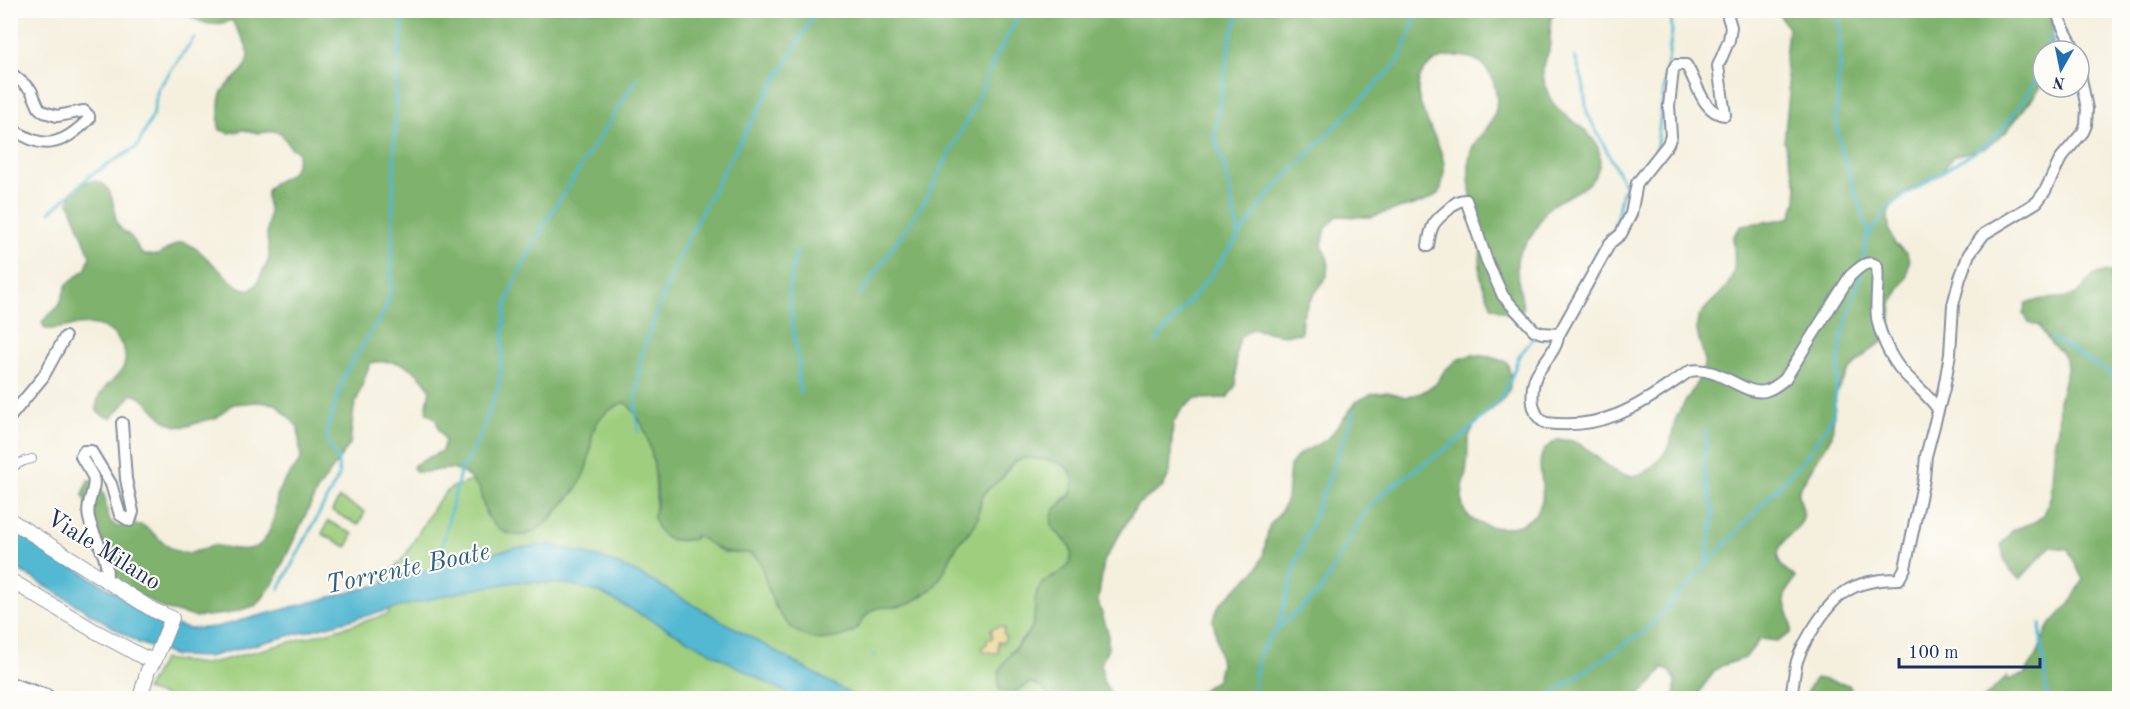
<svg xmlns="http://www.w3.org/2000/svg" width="2130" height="709" font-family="'Old Standard TT',serif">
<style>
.green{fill:#9fcf7e;stroke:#5d7f6e;stroke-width:1.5}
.forest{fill:#7fb26d;stroke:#4d7066;stroke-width:1.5}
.sand{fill:#eeda9e;stroke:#84847e;stroke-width:1.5}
.water{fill:#53b8d1;stroke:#377498;stroke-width:1.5}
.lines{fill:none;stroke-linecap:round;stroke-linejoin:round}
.stream{stroke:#53b8d1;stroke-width:3}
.pedestrian-casing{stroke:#88909e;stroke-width:10}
.minor-casing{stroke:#88909e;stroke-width:14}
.tertiary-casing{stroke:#88909e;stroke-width:16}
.primary-casing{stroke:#88909e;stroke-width:20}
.pedestrian{stroke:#fff;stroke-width:8}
.minor{stroke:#fff;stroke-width:10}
.tertiary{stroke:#fff;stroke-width:14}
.primary{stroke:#fff;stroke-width:16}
.labels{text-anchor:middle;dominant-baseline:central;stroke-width:4.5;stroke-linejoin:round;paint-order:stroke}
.street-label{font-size:24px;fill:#1b2f5e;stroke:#fdfcf7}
.water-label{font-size:26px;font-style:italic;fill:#2f5f86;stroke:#fdfcf7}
</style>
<rect width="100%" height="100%" fill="#fdfcf7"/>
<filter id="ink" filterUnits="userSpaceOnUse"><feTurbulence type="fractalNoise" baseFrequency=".0167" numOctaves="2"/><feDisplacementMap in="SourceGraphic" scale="12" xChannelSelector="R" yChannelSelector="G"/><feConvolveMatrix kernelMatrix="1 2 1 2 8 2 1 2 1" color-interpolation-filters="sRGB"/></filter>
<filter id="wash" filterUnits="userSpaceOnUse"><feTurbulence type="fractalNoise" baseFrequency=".008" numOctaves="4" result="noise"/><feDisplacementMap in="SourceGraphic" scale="24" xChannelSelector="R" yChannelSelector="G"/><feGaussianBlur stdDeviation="1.35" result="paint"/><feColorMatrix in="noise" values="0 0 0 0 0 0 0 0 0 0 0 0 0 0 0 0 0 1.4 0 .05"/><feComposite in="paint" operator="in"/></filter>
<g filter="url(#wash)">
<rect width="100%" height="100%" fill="#f5f0de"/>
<g class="green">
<path d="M624,402c30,21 35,83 30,116l49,20 21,15h26l8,6 4,8 12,39 47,34c10,-2 28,-3 35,-11 6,-6 9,-16 18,-20 15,-6 27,0 44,-10 24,-15 25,-30 38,-51 5,-9 15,-16 20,-25 4,-8 3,-19 7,-27 4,-9 14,-12 20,-19 5,-6 7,-13 15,-17 12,-6 38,-1 48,7 13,9 8,27 -4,34l-8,29c12,10 29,28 10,41 -4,3 -10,4 -14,6l-19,52 -21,24 5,39 15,-9c10,2 15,6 20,15h-879l-25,-8 17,-31 41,5 19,-4 112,-30 54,-16 -6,-34 22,-24 30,-51 11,-13 7,-5 18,-6 8,5 7,29 20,18 16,3 7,-2 20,-13 27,-31 14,-36 3,-25 3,-7 12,-11z"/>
<polygon points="339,498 365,512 358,525 332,511"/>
<polygon points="328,521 353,534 347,547 322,534"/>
</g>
<g class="forest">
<path d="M180,11h1378l-7,7c-1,10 0,22 -2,32 -1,4 -3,8 -5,13 -3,10 1,25 6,35 12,23 57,34 49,68 -6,24 -31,27 -48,40 -9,7 -12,17 -17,26 -6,10 -15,17 -17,28 -2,13 5,35 6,50l-16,3 -15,-6c-4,-10 -11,-23 -12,-34 -1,-9 1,-18 1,-27 0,-6 -3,-12 -4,-18 -4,-18 -9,-45 -8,-63 0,-23 12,-26 22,-43 10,-17 6,-40 -6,-55 -7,-9 -19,-10 -29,-11 -10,0 -18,2 -25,8 -33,24 6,66 12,95 3,12 0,23 -4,35l-15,8 -54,15 -33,-1 -11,12 -4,17 6,15 -1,16 -18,26 -7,15 -1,16 -17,2 -32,-6 -12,8 -4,16v32l-9,13 -32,1 -13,10 -9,14 -3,49 -7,15 -26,18 -33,56 -6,41 10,30v16l-7,16 2,17 11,17h-64c-5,-9 -10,-13 -20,-15 -11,6 -18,13 -30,7 -9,-27 19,-40 31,-61 7,-13 0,-30 9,-43 8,-12 25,-10 30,-25 9,-24 -24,-24 -18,-46 3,-10 12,-12 18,-19 2,-3 3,-9 3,-13 1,-16 -14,-21 -27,-23 -12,-2 -26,-5 -35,5 -4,4 -6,10 -10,14 -7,6 -16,10 -19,19 -3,7 -3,15 -5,22 -4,9 -14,17 -20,25 -9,14 -12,31 -25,43 -8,7 -20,16 -31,18 -10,3 -22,-1 -31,5 -5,5 -9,12 -14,18 -6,7 -33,12 -42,10 -30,-8 -41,-33 -49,-60 -2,-7 -3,-16 -8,-21 -8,-8 -20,-4 -30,-6 -11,-1 -21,-13 -32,-17l-1,4c-9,1 -20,3 -28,-1 -5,-4 -11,-13 -12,-19 0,-6 2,-13 3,-19 0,-29 -8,-80 -33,-98 -10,5 -20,10 -26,19 -8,11 -6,24 -9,36 -6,26 -12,32 -30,51 -13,15 -26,32 -49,26 -22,-6 -27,-28 -31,-47 -6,-4 -9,-10 -15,-13 -16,-11 -30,0 -47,-2l-4,-4 1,-3 28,-14 3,-11 -6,-10 -3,-11 -10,-7 4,-23c-16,-24 -32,-31 -60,-26l-16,45 -4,36 -33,47 -44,93 -16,21 -30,9 -31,3 -32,-8 -49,-29 -5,-7 -11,-38 -16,-40 5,-15 7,1c5,6 10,14 11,22 2,11 0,18 12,24 8,-1 15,-4 23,-2 6,2 11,7 16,12 19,18 30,21 55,8 36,6 53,13 63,-32 1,-7 1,-16 4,-23 5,-11 16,-20 22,-31l-3,-32 -22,-23 -19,-2 -24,2 -18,15c-15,-1 -24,10 -37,7 -23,-5 -25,-27 -46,-32l-20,24 -8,-2 -7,-5c-5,-30 43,-34 24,-67 -5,-9 -14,-17 -25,-19 -16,-4 -34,5 -51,4l-3,-7 17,-16 8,-22 19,-15 4,-14 -21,-53c2,-19 28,-28 38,-14 8,10 6,24 10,35 3,8 8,8 13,13 5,4 8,14 13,19h15l20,-12 7,-1 13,8 39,36c18,9 20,-2 26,-15 3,-5 5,-8 6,-13 1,-8 -2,-16 -2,-24 0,-7 3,-15 2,-23 0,-6 -4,-13 -2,-19 4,-17 31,-7 31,-41l-7,-3 -9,-13 -7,-4 -16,2 -16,-3 -14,3 -9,-3c-3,-7 -1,-11 -1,-18 0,-8 0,-17 5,-23 9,-13 24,-16 24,-35 -1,-14 -11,-21 -16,-34 -23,9 -32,2 -52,-9z"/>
<path d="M1777,11h276v40h-10l-1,35 -36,46 -21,16 -32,8 -13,19 -38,19 -11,13 -3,7 1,16 6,14 12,9 2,8 -2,16 -13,21 -2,8 -3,32 -19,12 -23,23 -11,21 -4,42 -33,53c-2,11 8,23 3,32 -7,13 -33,26 -21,44 4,5 10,8 15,13 -4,5 -9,11 -11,17 -3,11 9,23 6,38l-13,8 -18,-2 -15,19 -24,8 -6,5 -11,14 -7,13h-22c-1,-14 4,-23 -12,-30l-12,16 -17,14h-443l26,-18 4,-16 -8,-45 7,-15 37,-35 6,-13 6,-30 11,-13 7,-14 3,-33 9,-12 29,-15 29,-38 15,-7 16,-2 17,5 16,-4 15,-9 9,-14 12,-10 15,-5 18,2 17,5c3,11 6,19 1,31 -6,12 -27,22 -35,35 -8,12 -4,23 -6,36 -3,28 -17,53 21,62 11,3 27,2 36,-3 35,-21 8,-49 19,-71 2,-5 10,-9 14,-12 6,0 12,-1 18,2 23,9 38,42 67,32 7,-3 19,-15 23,-22 8,-10 7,-23 11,-34 7,-15 26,-39 28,-53 2,-16 -11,-29 -6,-45 2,-8 11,-15 17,-21 23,-20 21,-35 18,-62l9,-12c16,-3 32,-3 49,-8l5,-16 1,-16 -13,-43 5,-48 -4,-33 3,-33z"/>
<path d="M2119,271v427h-135l23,-22 1,4 17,-6 11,-17 12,-30 22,-24 13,-23 -15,-31 -18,-2 -30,32c-14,-9 -16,-19 -19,-34l12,-15 21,-8 10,-7 7,-20 4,-55 3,-10 1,-29 8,-32 -1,-10 -7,-9 -8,-6 -12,-18 -10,-4 -6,-8 3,-11c17,-8 38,-1 52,-10 7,-5 11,-13 16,-19z"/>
<polygon points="1816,678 1849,685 1855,698 1805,698 1810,686"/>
</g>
<polygon class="sand" points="1000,626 1005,628 1003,633 1006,638 1003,642 998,642 998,653 983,652 982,647 987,644 987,639 991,639 993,637 991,629"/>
<polygon class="water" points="10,528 162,621 189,629 216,627 373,586 455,561 515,548 552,545 601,558 636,572 858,698 795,698 601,593 568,584 515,582 450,594 208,657 175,656 139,643 11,565"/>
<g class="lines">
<g class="stream">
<polyline points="1840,10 1840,62 1836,118 1841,149 1868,230 1863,261"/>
<polyline points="2047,51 2057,21"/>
<polyline points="1575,57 1583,82 1587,113 1626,187"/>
<polyline points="1656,151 1672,31 1671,10"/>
<polyline points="50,212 91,175 137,147 153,115 158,89 194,38"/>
<polyline points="1239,236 1225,169 1214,135 1231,36 1240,10"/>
<polyline points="1613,236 1622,191 1639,173"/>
<path d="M1867,238l22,-31 15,-11 86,-54c23,-23 40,-49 53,-79"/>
<polyline points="796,251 789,288 793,330 799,363 798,379 801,393"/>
<polyline points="861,294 926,199 974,106 995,59 1022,10"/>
<polyline points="1579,309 1598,276"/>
<polyline points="2052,338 2109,373 2120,384"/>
<polyline points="1156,341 1207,280 1271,192 1399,61 1404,50 1418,10"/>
<polyline points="638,431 635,408 641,355 675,265 704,207 734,152 817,10"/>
<polyline points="1706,431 1704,473 1714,513 1706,565"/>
<polyline points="437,568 461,468 467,463 482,431 499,385 506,307 513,285 545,223 637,78"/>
<polyline points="279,589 339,476 338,460 327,440 328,428 345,373 384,312 391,292 396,84 404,10"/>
<polyline points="2040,624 2047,698"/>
<polyline points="1278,626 1297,561 1355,410"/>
<polyline points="874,655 875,655"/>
<path d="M1253,698c3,-14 1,-28 6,-42 13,-31 41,-43 62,-66l42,-75 6,-9 23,-20 69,-48 36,-35 14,-24 7,-21 15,-20h12"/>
<polyline points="1545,698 1646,630 1806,457 1832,418 1835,401 1842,336 1862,270"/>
</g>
</g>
</g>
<g filter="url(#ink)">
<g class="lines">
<g class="pedestrian-casing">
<polyline id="pedestrian" points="10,468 24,461 32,459"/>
</g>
<g class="minor-casing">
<g id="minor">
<path d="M2057,10c2,15 13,27 18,41"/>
<path d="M10,72l21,18 8,18 5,4 13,4 27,-5 5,5v3c-15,15 -34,30 -56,21 -8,-3 -14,-8 -23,-9"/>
<path d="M1428,246c3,-21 5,-24 21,-37 6,-6 9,-9 17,-9l21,61 16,35 31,34 8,3 16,1c1,14 -16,29 -22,42 -4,9 -4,19 -3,28 2,9 5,16 13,19 62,8 96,-20 144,-52 29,-6 53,25 75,20 8,-2 14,-7 20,-12l65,-103c8,-7 17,-18 27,-10 2,17 -2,34 0,52 3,17 14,41 26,54 12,13 25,23 35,37"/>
<path d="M1558,336l52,-93 11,-9 10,-20 6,-31 31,-39 3,-8 -2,-30 4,-36 3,-5h10c11,16 16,48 39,50l-7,-49 11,-26 2,-13 -5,-17"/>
<polyline points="10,417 43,377 65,337"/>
<path d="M106,581c5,-24 -13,-42 -17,-63 -4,-16 8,-29 4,-41 -3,-7 -9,-14 -12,-21l3,-5h7l20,33 9,31 10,6 3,-9 -7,-33 -4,-56"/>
<path d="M1791,698c2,-12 3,-25 6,-37 6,-19 31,-59 48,-69 15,-10 36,-13 54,-13l6,-11 19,-89 2,-23 18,-68 6,-34 3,-49 7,-27 9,-24 15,-20 53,-32 8,-11 16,-33 22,-26 3,-7 1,-16 -8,-41"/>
</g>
</g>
<g class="tertiary-casing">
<g id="tertiary">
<polyline points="10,520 153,610 172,618 155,660 148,670 140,698"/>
<polyline points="10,580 93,630 143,657 153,660"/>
</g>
</g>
<g class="primary-casing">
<polyline id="primary" points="10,686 46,698"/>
</g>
<use href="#pedestrian" class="pedestrian"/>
<use href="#minor" class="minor"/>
<use href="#tertiary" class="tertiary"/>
<use href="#primary" class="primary"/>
</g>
</g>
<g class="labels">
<g class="street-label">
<text transform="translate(103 551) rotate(32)">Viale Milano</text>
</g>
<g class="water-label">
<text transform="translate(408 569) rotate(-12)">Torrente Boate</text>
</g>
</g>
<rect width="2130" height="709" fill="none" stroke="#fdfcf7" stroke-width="36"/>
<g transform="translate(2061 69) rotate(189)"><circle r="28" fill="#fdfcf7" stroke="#a3aaba" stroke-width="1.5"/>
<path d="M0-4.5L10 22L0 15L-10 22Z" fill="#1f6fb2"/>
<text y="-9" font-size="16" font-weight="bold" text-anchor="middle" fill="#1b2f5e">N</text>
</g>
<path d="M1899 658v9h141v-9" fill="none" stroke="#1b2f5e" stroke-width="3"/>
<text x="1908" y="658" font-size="18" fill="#1b2f5e" stroke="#fdfcf7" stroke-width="4.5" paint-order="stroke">100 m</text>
</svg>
